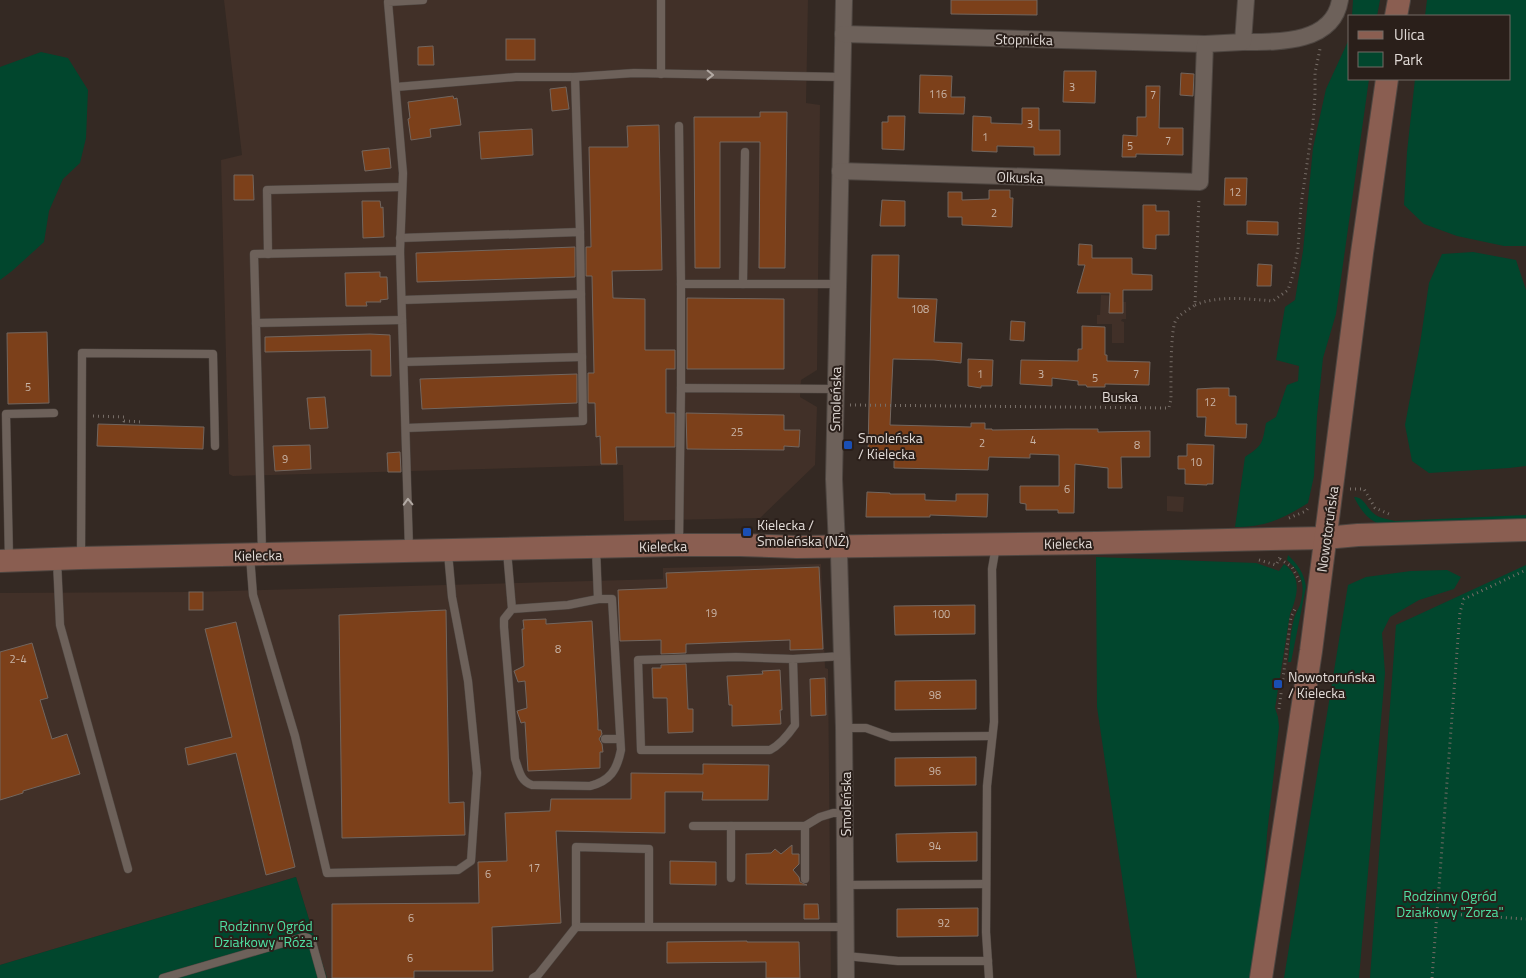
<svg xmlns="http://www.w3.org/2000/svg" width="1526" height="978" font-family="'Titillium Web',sans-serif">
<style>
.built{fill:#413028}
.green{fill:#01462d}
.building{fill:#7c401a;stroke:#72665f}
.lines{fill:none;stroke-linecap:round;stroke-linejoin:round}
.lane-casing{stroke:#4e4641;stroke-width:9}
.street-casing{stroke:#4e4641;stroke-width:18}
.secondary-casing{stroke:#4e4641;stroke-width:24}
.path{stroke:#766d67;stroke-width:3;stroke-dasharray:1 4;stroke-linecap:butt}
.lane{stroke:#6d615a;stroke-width:8}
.street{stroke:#6d615a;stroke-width:16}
.secondary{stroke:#8a5e51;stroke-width:22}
.oneway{stroke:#b3aaa4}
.transit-dot{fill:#1a4fb4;stroke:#2a1f1a;stroke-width:2}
.labels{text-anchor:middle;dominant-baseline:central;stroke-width:4;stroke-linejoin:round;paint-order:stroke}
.number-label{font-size:11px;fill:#c8b4a7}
.street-label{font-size:14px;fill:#e1dad6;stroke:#2a1f1a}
.poi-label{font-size:14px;fill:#e1dad6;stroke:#2a1f1a;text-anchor:start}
.park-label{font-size:14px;fill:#4fe0a3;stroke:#2a1f1a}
</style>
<rect width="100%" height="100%" fill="#342923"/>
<g class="built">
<polygon points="224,0 808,0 806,103 820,105 817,370 801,380 800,397 817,407 815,465 760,518 624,521 623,465 233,476 229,474 221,160 242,155"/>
<polygon points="1101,295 1122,296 1121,302 1126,302 1126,319 1122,319 1121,321 1124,322 1124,343 1112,343 1112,324 1097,324 1097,315 1100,315"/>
<polygon points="1167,496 1184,497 1183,512 1167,511"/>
<polygon points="821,564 825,668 828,669 831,978 327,978 296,877 0,965 0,593 189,592 663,579 663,568"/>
</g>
<g class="green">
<polygon points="1353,0 1380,0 1377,16 1352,16"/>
<polygon points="1427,0 1526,0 1526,246 1504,246 1457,236 1424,224 1404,205 1407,152 1415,79 1510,79 1510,16 1425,16"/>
<path d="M1350,37v42h19l-33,235 -13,44 -6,58 -3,60 -6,27c-26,16 -42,24 -73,24l10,-70c18,-12 17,-13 21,-34l10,-6 11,-32 11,-4 1,-15 -23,-6 9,-53 10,-7 8,-49 10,-103 13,-59z"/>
<polygon points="41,52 68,58 88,90 86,138 80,163 63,179 49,211 44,242 12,271 0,280 0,67"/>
<polygon points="1473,252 1516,260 1526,290 1526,466 1509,468 1429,473 1412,461 1405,425 1420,344 1429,283 1442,254"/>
<path d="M1354,497c9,0 12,9 18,15 6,6 14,7 23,9l131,-6v7l-144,3c-14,-5 -21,-14 -28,-28z"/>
<path d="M1288,555c10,10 16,18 18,32l-15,75h-3c2,-14 2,-29 6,-43 1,-5 4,-9 6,-14 6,-19 2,-32 -13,-45z"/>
<path d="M1096,557l160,6 23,8 5,-7c19,13 13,33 6,50l-15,94 3,9 1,10 -12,107 -9,144h-121l-40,-271z"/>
<polygon points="1526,565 1526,978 1370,978 1396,625"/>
<polygon points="1447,570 1461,577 1454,589 1419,600 1390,617 1382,633 1385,673 1359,978 1284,978 1348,585 1366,577 1411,571"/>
<polygon points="296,877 327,978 0,978 0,965"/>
</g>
<g class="building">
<polygon points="951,0 1037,0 1037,15 951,14"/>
<rect x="506" y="39" width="29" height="21"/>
<polygon points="433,46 434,65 418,65 418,47"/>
<polygon points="1064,71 1096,71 1095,103 1063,102"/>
<polygon points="1181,73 1194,74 1193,96 1180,95"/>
<polygon points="920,75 952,76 951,97 965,97 964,114 919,113"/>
<polygon points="1146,86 1160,86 1159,128 1183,128 1183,155 1136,154 1136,157 1122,157 1123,135 1137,136 1137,117 1146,117"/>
<polygon points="566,87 569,109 552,111 550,89"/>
<polygon points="453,96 454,99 457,98 461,125 430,129 431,137 411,140 408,119 410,118 408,102"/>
<polygon points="1022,108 1039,108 1039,130 1060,130 1060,155 1034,155 1034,147 997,146 997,152 972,151 973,116 991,117 991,123 1022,124"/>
<polygon points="760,112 787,112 785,268 759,268 760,142 720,142 720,268 695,268 694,117 760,117"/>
<polygon points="888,116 905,116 904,150 882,149 882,122 888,122"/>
<polygon points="659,125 662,270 612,271 613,298 645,299 645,350 675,350 675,369 666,369 666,413 675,413 675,447 616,447 617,464 601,464 600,436 596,437 595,403 588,403 588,373 594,373 592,276 586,276 586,247 591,247 589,147 628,147 627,126"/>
<polygon points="532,129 533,155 481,159 479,132"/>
<polygon points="389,148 391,168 365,171 362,151"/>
<polygon points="234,175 253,175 254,200 234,200"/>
<polygon points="1225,178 1247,178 1246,205 1224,205"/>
<polygon points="989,190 1010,190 1010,198 1013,198 1012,227 962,225 962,217 948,217 948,192 962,192 962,200 989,199"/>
<polygon points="882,200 905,201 905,226 880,226"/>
<polygon points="362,201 380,201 381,208 383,207 384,237 363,238"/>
<polygon points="1143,205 1156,205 1156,211 1169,211 1169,235 1156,235 1156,249 1143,248"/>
<polygon points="1247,221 1278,222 1278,235 1247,234"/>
<polygon points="1079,244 1092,245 1092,258 1132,258 1132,274 1152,275 1152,290 1123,290 1123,313 1109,313 1110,293 1077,293 1085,265 1078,265"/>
<polygon points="575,247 575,277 417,282 416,253"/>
<polygon points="872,255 899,255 898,298 937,299 934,342 962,343 961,363 934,360 893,359 890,425 971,427 971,423 985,423 985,429 992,429 992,430 1066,429 1098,429 1098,432 1150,431 1150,457 1121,457 1122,488 1108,488 1108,468 1075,464 1074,513 1058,513 1058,510 1026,510 1026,504 1020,503 1020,486 1059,486 1059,455 1030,454 1030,458 989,457 988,470 894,468 894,454 868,453"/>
<polygon points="1258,264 1272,265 1271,286 1257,286"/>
<polygon points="380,272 380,277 387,277 388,299 380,300 381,302 366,302 367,306 346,306 345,273"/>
<polygon points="687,298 784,299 784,369 687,369"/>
<polygon points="1011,321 1025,322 1024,341 1010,340"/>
<polygon points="1082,326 1105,327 1105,355 1107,355 1107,361 1150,362 1149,385 1105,384 1105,387 1087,387 1086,385 1078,385 1078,381 1052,378 1052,386 1020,384 1021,360 1078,361 1078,349 1082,349"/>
<polygon points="47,332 49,403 8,404 7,333"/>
<polygon points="370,334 390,335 391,376 371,376 371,350 265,352 265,337"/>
<polygon points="968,359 993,360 992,386 981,386 981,388 968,386"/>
<polygon points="577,374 577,403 422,409 420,379"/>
<polygon points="1214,388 1229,388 1229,396 1236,396 1236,424 1247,424 1246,438 1205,436 1206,417 1197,417 1197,389"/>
<polygon points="325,397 328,428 310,429 307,398"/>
<polygon points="686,413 784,415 784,430 800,430 799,447 784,446 784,450 687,449"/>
<polygon points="98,424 204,427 203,449 97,446"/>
<polygon points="1187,444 1214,445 1213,484 1207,484 1207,485 1185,484 1185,469 1178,469 1178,456 1187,456"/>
<polygon points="310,445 311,469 275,471 273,446"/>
<polygon points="400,452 401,472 388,472 387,453"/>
<polygon points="867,492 890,493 890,494 925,494 925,500 956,501 956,494 988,494 987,517 930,515 930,517 866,517"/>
<polygon points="819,567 823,649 790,650 790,640 686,644 686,653 661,654 661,640 620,641 618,590 667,588 666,573"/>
<rect x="189" y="592" width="14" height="18"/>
<polygon points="975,605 975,634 895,635 894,606"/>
<polygon points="446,610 449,803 464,802 465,835 342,838 339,615"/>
<polygon points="546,619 546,624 592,621 598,723 598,730 601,730 602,734 599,739 602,744 603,752 600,752 600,768 528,771 525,722 521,723 517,711 527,708 525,681 518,682 514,671 524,666 522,629 524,629 523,620"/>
<polygon points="236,622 295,867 266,875 236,753 188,765 185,748 232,737 205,629"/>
<polygon points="32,643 48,698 40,700 52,739 67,734 80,774 23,791 23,793 0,800 0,652"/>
<polygon points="686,664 688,709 693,709 693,732 668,733 667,698 653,698 652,668 661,668 661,665"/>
<polygon points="780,670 782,710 780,710 781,724 732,726 732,705 729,705 727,676 763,674 762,671"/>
<polygon points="825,678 826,715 811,716 810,679"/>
<polygon points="976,680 976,709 895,710 895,681"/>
<polygon points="976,757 976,785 895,786 895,758"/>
<polygon points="703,764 769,765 768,800 702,800 703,792 665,792 665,833 556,831 561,923 492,927 493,971 414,971 414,978 332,978 332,904 479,903 478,862 507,861 505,813 550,811 551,799 631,799 631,773 703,774"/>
<polygon points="977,832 977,861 897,862 896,834"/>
<polygon points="792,845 792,854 799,854 799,864 793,870 799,877 800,882 807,885 746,884 746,854 771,853 775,849 781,854"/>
<polygon points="670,861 716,862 716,885 670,884"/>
<polygon points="804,904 818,904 819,919 804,919"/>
<polygon points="978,908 978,936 897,937 897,909"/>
<polygon points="747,941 747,942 799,942 800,978 766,978 766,962 667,963 667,942"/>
</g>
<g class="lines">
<g class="lane-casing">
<g id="lane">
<polyline points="661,74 661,0"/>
<polyline points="396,87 516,77 575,77"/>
<polyline points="679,126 681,284"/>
<polyline points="580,232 575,77 634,73 842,77"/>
<polyline points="400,238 580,232 583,421 406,428"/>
<polyline points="268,254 267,190 402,187"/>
<polyline points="743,284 745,152"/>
<polyline points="402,300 581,294"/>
<polyline points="256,323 254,254 400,251"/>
<polyline points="404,362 582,357"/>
<polyline points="681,388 681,284 837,284"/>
<polyline points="679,542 681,388 835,389"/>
<polyline points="409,549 400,251 403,173 388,2 423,0"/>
<polyline points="596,549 598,599"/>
<path d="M507,551l5,58 56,-4 30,-6h14l9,151c-4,20 -11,31 -31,36l-58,-1c-12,-4 -13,-15 -17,-26l-11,-132v-8l8,-10"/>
<polyline points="262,552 256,323 402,320"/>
<polyline points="81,556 82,353 213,354 215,446"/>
<polyline points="250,556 253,595 295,736 327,873 458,870 471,861 477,773 468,681 452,597 448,553"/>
<polyline points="9,559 6,414 54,413"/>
<polyline points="57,561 60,625 128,869"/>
<path d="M793,659l2,66c-7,10 -15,20 -25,25h-129l-3,-90 98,-3 57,2 50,-3"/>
<polyline points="844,728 866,728 891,737 992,736"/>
<polyline points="605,739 620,739"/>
<polyline points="693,826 731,826"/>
<polyline points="805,826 805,879"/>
<polyline points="731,878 731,826 805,826 820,817 833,813 845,813"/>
<polyline points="845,885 986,884"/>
<path d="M649,927v-78l-73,-2v80c90,0 180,0 270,0"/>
<polyline points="846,956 898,961 988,961"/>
<polyline points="163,978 304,937 308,938 312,942 322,978"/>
<polyline points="533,978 538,975 576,927"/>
<polyline points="989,978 986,932 987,786 994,722 992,569 996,546"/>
</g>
</g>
<g class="street-casing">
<g id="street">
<polyline points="844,0 834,479 837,546 839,554 844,728 846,978"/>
<polyline points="843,34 1205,44"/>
<path d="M1243,42c34,0 90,2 97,-42"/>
<polyline points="840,171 1200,182 1205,44 1243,42 1246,0"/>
</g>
</g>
<g class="secondary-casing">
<g id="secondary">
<polyline points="1396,16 1399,0"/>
<polyline points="0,561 81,558 679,545 740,545 797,547 1096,543 1271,539 1325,538 1358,535 1526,530"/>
<polyline points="1261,978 1311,651 1362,253 1387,79"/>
</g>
</g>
<g class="path">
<path d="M1195,305c24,-10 53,-6 78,-4l15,-11 5,-15 5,-26 3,-44 12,-82 2,-28v-22l5,-24"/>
<path d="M850,405l319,3 2,-9c0,-14 -1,-70 5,-79 4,-6 12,-10 19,-15l4,-107"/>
<polyline points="93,416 124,417 124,421 142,422"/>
<polyline points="1350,489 1364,489 1375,508 1389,514"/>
<polyline points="1289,518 1306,511 1309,507"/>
<polyline points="1280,559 1292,567 1300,582"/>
<polyline points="1259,560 1276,565 1280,557"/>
<polyline points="1279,709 1291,617 1295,609"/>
<polyline points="1436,913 1526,919"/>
<polyline points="1432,978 1460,612 1464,599 1526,570"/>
</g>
<use href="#lane" class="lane"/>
<use href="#street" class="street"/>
<use href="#secondary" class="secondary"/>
</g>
<defs><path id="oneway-chevron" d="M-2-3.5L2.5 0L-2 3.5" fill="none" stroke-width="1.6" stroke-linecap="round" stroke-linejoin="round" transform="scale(1.25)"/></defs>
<g class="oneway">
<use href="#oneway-chevron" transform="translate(710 75) rotate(1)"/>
<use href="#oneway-chevron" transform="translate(408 502) rotate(-92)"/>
</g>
<g class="transit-dot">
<rect x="843" y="440" width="10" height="10" rx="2.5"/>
<rect x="742" y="527" width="10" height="10" rx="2.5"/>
<rect x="1273" y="679" width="10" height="10" rx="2.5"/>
</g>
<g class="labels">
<g class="number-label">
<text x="1072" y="87">3</text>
<text x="938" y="94">116</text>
<text x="1153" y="95">7</text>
<text x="1030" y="124">3</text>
<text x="985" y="137">1</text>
<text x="1168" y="141">7</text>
<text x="1130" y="146">5</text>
<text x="1235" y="192">12</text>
<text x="994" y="213">2</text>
<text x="920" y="309">108</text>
<text x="980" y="374">1</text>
<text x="1041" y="374">3</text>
<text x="1136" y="374">7</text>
<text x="1095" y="378">5</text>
<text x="28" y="387">5</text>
<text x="1210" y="402">12</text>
<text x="737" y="432">25</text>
<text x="1033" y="440">4</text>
<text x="982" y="443">2</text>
<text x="1137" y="445">8</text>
<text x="285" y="459">9</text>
<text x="1196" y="462">10</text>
<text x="1067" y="489">6</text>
<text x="711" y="613">19</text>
<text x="941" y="614">100</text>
<text x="558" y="649">8</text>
<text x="18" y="659">2-4</text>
<text x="935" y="695">98</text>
<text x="935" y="771">96</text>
<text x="935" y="846">94</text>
<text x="534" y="868">17</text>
<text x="488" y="874">6</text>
<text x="411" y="918">6</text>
<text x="944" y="923">92</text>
<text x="410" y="958">6</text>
</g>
<g class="street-label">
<text transform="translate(1024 39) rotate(1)">Stopnicka</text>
<text transform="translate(1020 177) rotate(2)">Olkuska</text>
<text x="1120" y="396">Buska</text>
<text transform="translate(835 399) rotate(-89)">Smoleńska</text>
<text transform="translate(1327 529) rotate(-82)">Nowotoruńska</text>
<text transform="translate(1068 543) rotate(-1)">Kielecka</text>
<text transform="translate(663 546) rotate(-1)">Kielecka</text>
<text transform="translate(258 555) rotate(-1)">Kielecka</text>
<text transform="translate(845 804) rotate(-90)">Smoleńska</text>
</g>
<g class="poi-label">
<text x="858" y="437">Smoleńska<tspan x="858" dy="16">/ Kielecka</tspan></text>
<text x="757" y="524">Kielecka /<tspan x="757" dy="16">Smoleńska (NŻ)</tspan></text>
<text x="1288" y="676">Nowotoruńska<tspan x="1288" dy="16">/ Kielecka</tspan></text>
</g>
<g class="park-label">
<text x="1450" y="895">Rodzinny Ogród<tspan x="1450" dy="16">Działkowy "Zorza"</tspan></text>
<text x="266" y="925">Rodzinny Ogród<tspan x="266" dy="16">Działkowy "Róża"</tspan></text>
</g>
</g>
<rect x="1348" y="15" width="162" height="65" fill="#2a1f1a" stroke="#736a65"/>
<rect x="1358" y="31" width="25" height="8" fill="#8a5e51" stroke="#736a65"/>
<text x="1394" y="40" font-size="15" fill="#e1dad6">Ulica</text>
<rect x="1358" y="52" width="25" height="15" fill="#01462d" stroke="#736a65"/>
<text x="1394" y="65" font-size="15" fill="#e1dad6">Park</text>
</svg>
